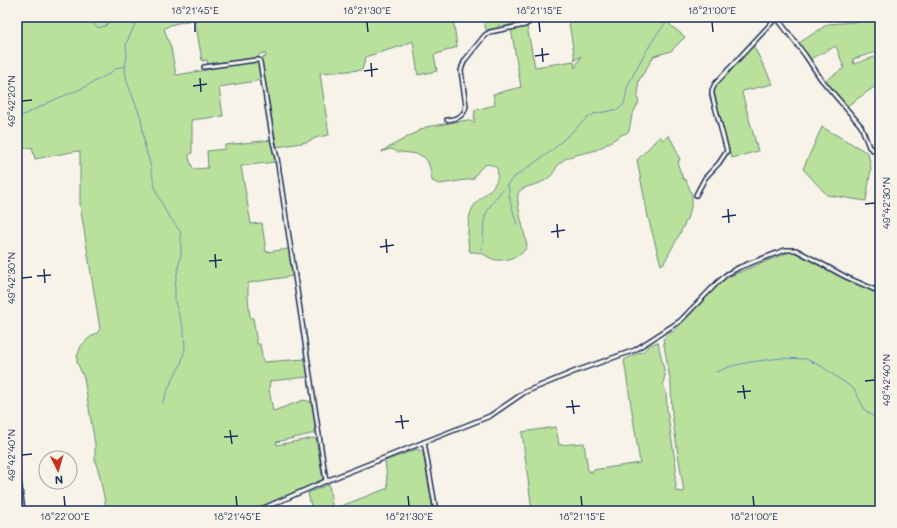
<svg xmlns="http://www.w3.org/2000/svg" width="897" height="528" font-family="Mali,sans-serif">
<style>
.green{fill:#bae19c;stroke:#6a887d}
.lines{fill:none;stroke-linecap:round;stroke-linejoin:round}
.stream{stroke:#6593ba;stroke-width:1}
.street-casing{stroke:#1b2f5e;stroke-width:6}
.secondary-casing{stroke:#1b2f5e;stroke-width:8}
.street{stroke:#f7f3e8;stroke-width:3}
.secondary{stroke:#f7f3e8;stroke-width:4.5}
.ticks{fill:none;stroke:#1b2f5e;stroke-width:1.5}
.neatline{fill:none;stroke:#1b2f5e;stroke-width:1.5}
.ticks-label{font-size:10px;text-anchor:middle;fill:#1b2f5e}
</style>
<rect width="100%" height="100%" fill="#f7f3e8"/>
<filter id="ink" filterUnits="userSpaceOnUse"><feTurbulence type="fractalNoise" baseFrequency=".025" numOctaves="2"/><feDisplacementMap in="SourceGraphic" scale="8" xChannelSelector="R" yChannelSelector="G"/><feConvolveMatrix kernelMatrix="1 2 1 2 8 2 1 2 1" color-interpolation-filters="sRGB"/></filter>
<g filter="url(#ink)">
<g class="green">
<polygon points="17,17 453,17 457,47 434,55 437,71 418,75 413,41 402,46 368,56 366,57 362,70 320,73 329,135 318,137 307,142 277,147 261,58 266,57 265,53 260,54 258,57 258,59 208,65 207,60 202,61 195,19 170,25 164,29 171,48 176,75 212,69 212,67 254,61 259,62 262,80 219,87 223,116 191,120 192,125 192,153 189,155 189,158 193,169 208,168 207,151 225,149 225,145 272,140 275,162 241,166 251,224 262,223 266,252 289,249 293,276 248,283 248,297 250,317 253,318 257,344 260,344 263,362 306,359 308,377 270,381 269,389 273,411 304,400 311,402 314,413 315,433 276,442 277,445 314,438 316,439 323,479 322,480 251,511 208,511 206,509 192,511 107,511 99,473 95,461 95,444 84,378 77,362 77,357 81,346 89,338 97,333 100,329 80,205 80,152 77,151 35,159 32,147 17,150"/>
<polygon points="483,17 509,17 511,25 502,27 499,25 498,28 486,30"/>
<polygon points="512,17 531,17 528,22 513,24"/>
<path d="M568,17h106l-5,7 16,13 -14,14 -17,5 -16,26c2,8 -2,15 1,20l-7,13 -3,16 -4,3h-2c-9,5 -18,12 -27,16 -11,4 -26,4 -35,12 -8,8 -6,14 -19,20 -5,3 -23,5 -24,12 -2,11 7,39 9,52 -3,10 -20,15 -30,14 -10,-1 -12,-9 -27,-8 -2,-6 -2,-12 -2,-19 0,-10 1,-22 8,-30 10,-11 25,-17 21,-35 -13,-10 -18,3 -24,11l-34,5 -7,-3c-3,-27 -8,-27 -33,-29 -5,0 0,0 -5,-2 -4,-2 -9,1 -12,2v-1l44,-24 42,-7 6,3 1,-13 20,-5 -2,-11 28,-7 -10,-58 16,-2 8,40 39,-6 1,7 6,-12 -6,4z"/>
<polygon points="880,20 880,51 853,59 854,64 880,55 880,83 847,106 825,81 844,68 836,46 810,59 799,43 828,24"/>
<polygon points="753,45 773,84 743,91 742,93 758,151 732,158 728,149 714,91 718,83"/>
<polygon points="822,127 868,153 871,168 866,201 827,195 803,169"/>
<path d="M660,136l3,4 5,-4h1l6,11 5,13 -2,1 1,3 -1,1 5,14 3,1c2,6 6,12 6,18 2,14 -21,51 -28,65l-3,2 -13,-48 -11,-57z"/>
<polygon points="792,251 845,278 880,294 880,511 532,511 522,432 556,427 559,445 584,443 588,471 591,471 591,473 593,470 640,463 624,360 638,353 643,352 650,345 658,342 665,375 663,384 666,392 667,410 676,467 675,480 676,485 675,491 684,492 672,415 671,385 663,339 671,332 673,332 725,278"/>
<polygon points="417,449 423,452 433,511 337,511 336,508 388,488 385,461"/>
<polygon points="329,484 333,511 312,511 308,493"/>
</g>
<g class="lines">
<g class="stream">
<polyline points="85,17 98,28 105,26 114,17"/>
<polyline points="136,17 136,22 126,44 127,54 125,70 127,82 141,118 145,147 149,160 156,191 166,212 180,231 181,237 181,254 175,284 175,302 184,331 185,348 181,364 172,380 162,404"/>
<polyline points="17,118 56,99 81,89 107,75 117,68 125,66"/>
<polyline points="508,185 510,200 517,225"/>
<path d="M481,252c4,-11 1,-24 4,-35 2,-10 20,-30 28,-39l38,-27 35,-32 8,-5 25,-5 5,-5 4,-19 14,-27 15,-24 14,-17"/>
<polyline points="716,372 732,366 750,362 781,358 806,359 821,366 854,389 865,410 880,422"/>
<polyline points="678,508 686,511"/>
</g>
<g class="street-casing">
<g id="street">
<polyline points="777,18 805,55 821,79 861,126 869,147 873,150 880,150"/>
<polyline points="204,67 256,60 259,60 260,62 273,142 277,158 326,481"/>
<path d="M447,120c9,-1 17,-3 19,-14l-5,-35 1,-4 3,-7 20,-25 5,-3 35,-7 6,-4 1,-4"/>
<polyline points="696,195 705,178 719,163 727,151 712,95 712,90 715,84 777,17"/>
<polyline points="424,442 436,511"/>
<polyline points="257,511 326,481 490,416 525,392 576,371 635,350 680,321 717,283 727,274 740,267 785,250 796,250 846,277 880,292"/>
</g>
</g>
<g class="secondary-casing">
<polyline id="secondary" points="17,473 22,511"/>
</g>
<use href="#street" class="street"/>
<use href="#secondary" class="secondary"/>
</g>
</g>
<path class="ticks" d="M195,22v10M367,22l1,10M539,22l1,10M712,22l1,10M542,48l1,14M535,56l14,-2M371,63l1,14M364,71l14,-2M200,78l1,14M193,86l14,-2M22,101l10,-1M865,204l10,-1M728,209l1,14M722,217l14,-2M557,224l1,14M551,232l14,-2M386,239l1,14M380,247l14,-2M215,254l1,14M209,261l13,-1M44,269l1,14M37,276l14,-1M22,278l10,-1M865,381l10,-1M743,385l2,14M737,392l14,-1M572,400l2,14M566,407l14,-1M401,415l2,14M395,422l14,-1M230,430l2,14M224,437l14,-1M22,455l10,-1M64,496l1,10M236,496l1,10M408,496l1,10M581,496l1,10M753,496l1,10"/>
<rect width="897" height="528" fill="none" stroke="#f7f3e8" stroke-width="44"/>
<g transform="translate(58 470) rotate(175)"><circle r="19" fill="#f7f3e8" stroke="#9fa5b1"/>
<path d="M0-3L7 15L0 10L-7 15Z" fill="#c8321e"/>
<text y="-6" font-size="11" font-weight="bold" text-anchor="middle" fill="#1b2f5e">N</text>
</g>
<rect x="22" y="22" width="853" height="484" class="neatline"/>
<g class="ticks-label">
<text x="195" y="14">18°21'45"E</text>
<text x="367" y="14">18°21'30"E</text>
<text x="539" y="14">18°21'15"E</text>
<text x="712" y="14">18°21'00"E</text>
<text transform="translate(11 101) rotate(-90)" y="4">49°42'20"N</text>
<text transform="translate(886 203) rotate(-90)" y="4">49°42'30"N</text>
<text transform="translate(11 278) rotate(-90)" y="4">49°42'30"N</text>
<text transform="translate(886 380) rotate(-90)" y="4">49°42'40"N</text>
<text transform="translate(11 455) rotate(-90)" y="4">49°42'40"N</text>
<text x="65" y="520">18°22'00"E</text>
<text x="237" y="520">18°21'45"E</text>
<text x="409" y="520">18°21'30"E</text>
<text x="582" y="520">18°21'15"E</text>
<text x="754" y="520">18°21'00"E</text>
</g>
</svg>
